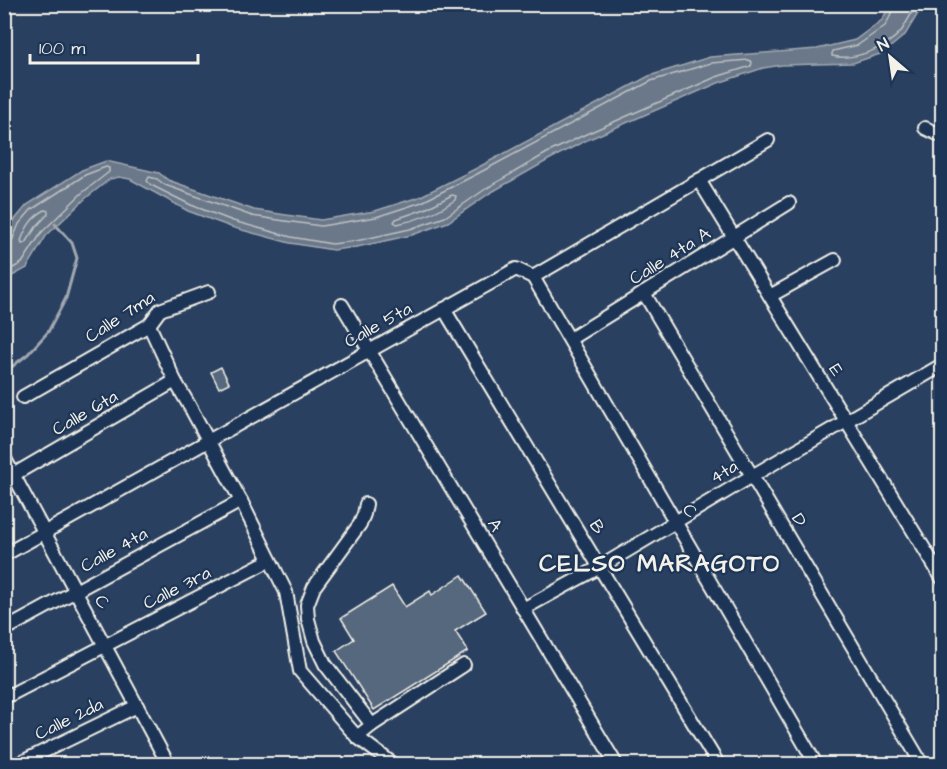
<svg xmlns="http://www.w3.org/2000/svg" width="947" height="769" font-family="'Architects Daughter',sans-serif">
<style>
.water{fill:#6a788a;stroke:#a1a8b0;stroke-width:1.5}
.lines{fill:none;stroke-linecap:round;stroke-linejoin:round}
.shore{stroke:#bdc1c2;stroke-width:1.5}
.stream{stroke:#a1a8b0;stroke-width:3}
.building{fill:#56677d;stroke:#f4f1e8;stroke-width:1.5}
.minor-casing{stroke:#f4f1e8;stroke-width:16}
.minor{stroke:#1d3557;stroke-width:12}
.labels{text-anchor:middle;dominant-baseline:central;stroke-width:4.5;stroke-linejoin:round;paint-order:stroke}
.street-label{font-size:18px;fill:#f4f1e8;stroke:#1d3557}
.district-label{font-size:24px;font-weight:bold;letter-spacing:1.5px;fill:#f4f1e8;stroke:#1d3557}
</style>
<rect width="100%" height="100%" fill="#2a4060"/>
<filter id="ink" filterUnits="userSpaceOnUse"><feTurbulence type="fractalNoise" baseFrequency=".0167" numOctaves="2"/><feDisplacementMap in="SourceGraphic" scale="12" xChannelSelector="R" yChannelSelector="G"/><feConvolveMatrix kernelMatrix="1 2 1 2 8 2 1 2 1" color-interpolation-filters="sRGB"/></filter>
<g filter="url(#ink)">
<polygon class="water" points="890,5 923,5 905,35 883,53 853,63 782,65 763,68 718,83 587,140 550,159 490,193 448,222 412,235 357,247 333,250 290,243 231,227 188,211 130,179 119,177 110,179 86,198 46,236 27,268 5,280 5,244 13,222 27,205 82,170 106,161 159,173 168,180 254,210 286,215 321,220 375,211 419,197 475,169 649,76 710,57 817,49 855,40 882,20"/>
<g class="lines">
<g class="shore">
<path d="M895,4l-1,5 -9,17 -27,19 -25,6 -1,3v2c22,5 56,-8 70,-26 5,-8 10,-17 14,-26"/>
<polygon points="749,60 752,62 751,66 716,77 584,135 547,153 487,188 445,217 410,229 356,241 332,244 291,237 233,221 191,205 151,185 147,181 149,177 157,179 165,185 252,216 285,221 321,226 376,217 422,202 477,174 651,81 711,63"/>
<path d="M452,195l4,1 -1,4c-17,12 -37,20 -58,24l-3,-2 2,-3 29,-10z"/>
<path d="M45,210l3,1v3l-12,13 -10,16 -4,1 -1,-3c5,-14 11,-24 24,-31z"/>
<polyline points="4,244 9,244 12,241 19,224 31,210 85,175 106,167 109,168 109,172 82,193 42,232 22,263 4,273"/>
</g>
<polyline class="stream" points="4,373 28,354 48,332 66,298 77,258 72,243 55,224"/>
</g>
<g class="building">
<polygon points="221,367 229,383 219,388 211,372"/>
<polygon points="462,575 486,612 455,631 468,651 374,710 336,651 354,639 341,618 392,586 405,607 430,591 432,595"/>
</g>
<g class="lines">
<g class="minor-casing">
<g id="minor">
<polyline points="925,128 942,136"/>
<polyline points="699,180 942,578"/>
<polyline points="533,277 816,764"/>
<polyline points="644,293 922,764"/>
<polyline points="770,296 835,260"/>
<polyline points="342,305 616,764"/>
<polyline points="444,309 718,764"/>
<polyline points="149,325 175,381 189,405 241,501 286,592 300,671 357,737 393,764"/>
<polyline points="570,339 789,203"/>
<polyline points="23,397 149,325 160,310 209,292"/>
<polyline points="4,457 168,764"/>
<polyline points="13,475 175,381"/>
<polyline points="366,504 364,514 360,524 314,587 307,605 308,619 314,641 325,664 372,725"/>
<polyline points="4,555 516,269 533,277 768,140"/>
<polyline points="523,609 600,567 752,476 942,365"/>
<polyline points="4,630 241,501"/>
<polyline points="4,698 270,560"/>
<polyline points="357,737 372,725 464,665"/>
<polyline points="18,764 137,706"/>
</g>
</g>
<use href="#minor" class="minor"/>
</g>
</g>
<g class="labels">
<g class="street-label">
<text transform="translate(670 256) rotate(-32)">Calle 4ta A</text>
<text transform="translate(120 317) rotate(-33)">Calle 7ma</text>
<text transform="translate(378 325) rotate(-29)">Calle 5ta</text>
<text transform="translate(836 370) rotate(59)">E</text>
<text transform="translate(85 413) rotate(-30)">Calle 6ta</text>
<text transform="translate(724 472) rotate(-31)">4ta</text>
<text transform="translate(690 511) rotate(60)">C</text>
<text transform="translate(799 520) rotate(59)">D</text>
<text transform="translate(495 525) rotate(59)">A</text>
<text transform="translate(597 527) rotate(59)">B</text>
<text transform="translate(114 550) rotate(-29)">Calle 4ta</text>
<text transform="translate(177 588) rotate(-27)">Calle 3ra</text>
<text transform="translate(102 602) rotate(62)">C</text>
<text transform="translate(69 719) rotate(-26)">Calle 2da</text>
</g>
<g class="district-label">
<text x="660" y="564">CELSO MARAGOTO</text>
</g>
</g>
<rect width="947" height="769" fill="none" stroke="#1d3557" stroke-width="24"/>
<rect x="12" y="12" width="923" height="745" fill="none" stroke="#f4f1e8" stroke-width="2" filter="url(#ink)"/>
<g transform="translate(890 57) rotate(331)" stroke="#1d3557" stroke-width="4.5" paint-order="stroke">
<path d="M0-4.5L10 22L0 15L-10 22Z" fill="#f4f1e8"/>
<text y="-9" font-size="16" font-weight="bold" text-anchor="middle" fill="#f4f1e8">N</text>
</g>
<path d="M30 54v9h168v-9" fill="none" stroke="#f4f1e8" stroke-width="3"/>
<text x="39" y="54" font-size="18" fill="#f4f1e8" stroke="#1d3557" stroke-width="4.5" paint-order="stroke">100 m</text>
</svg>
